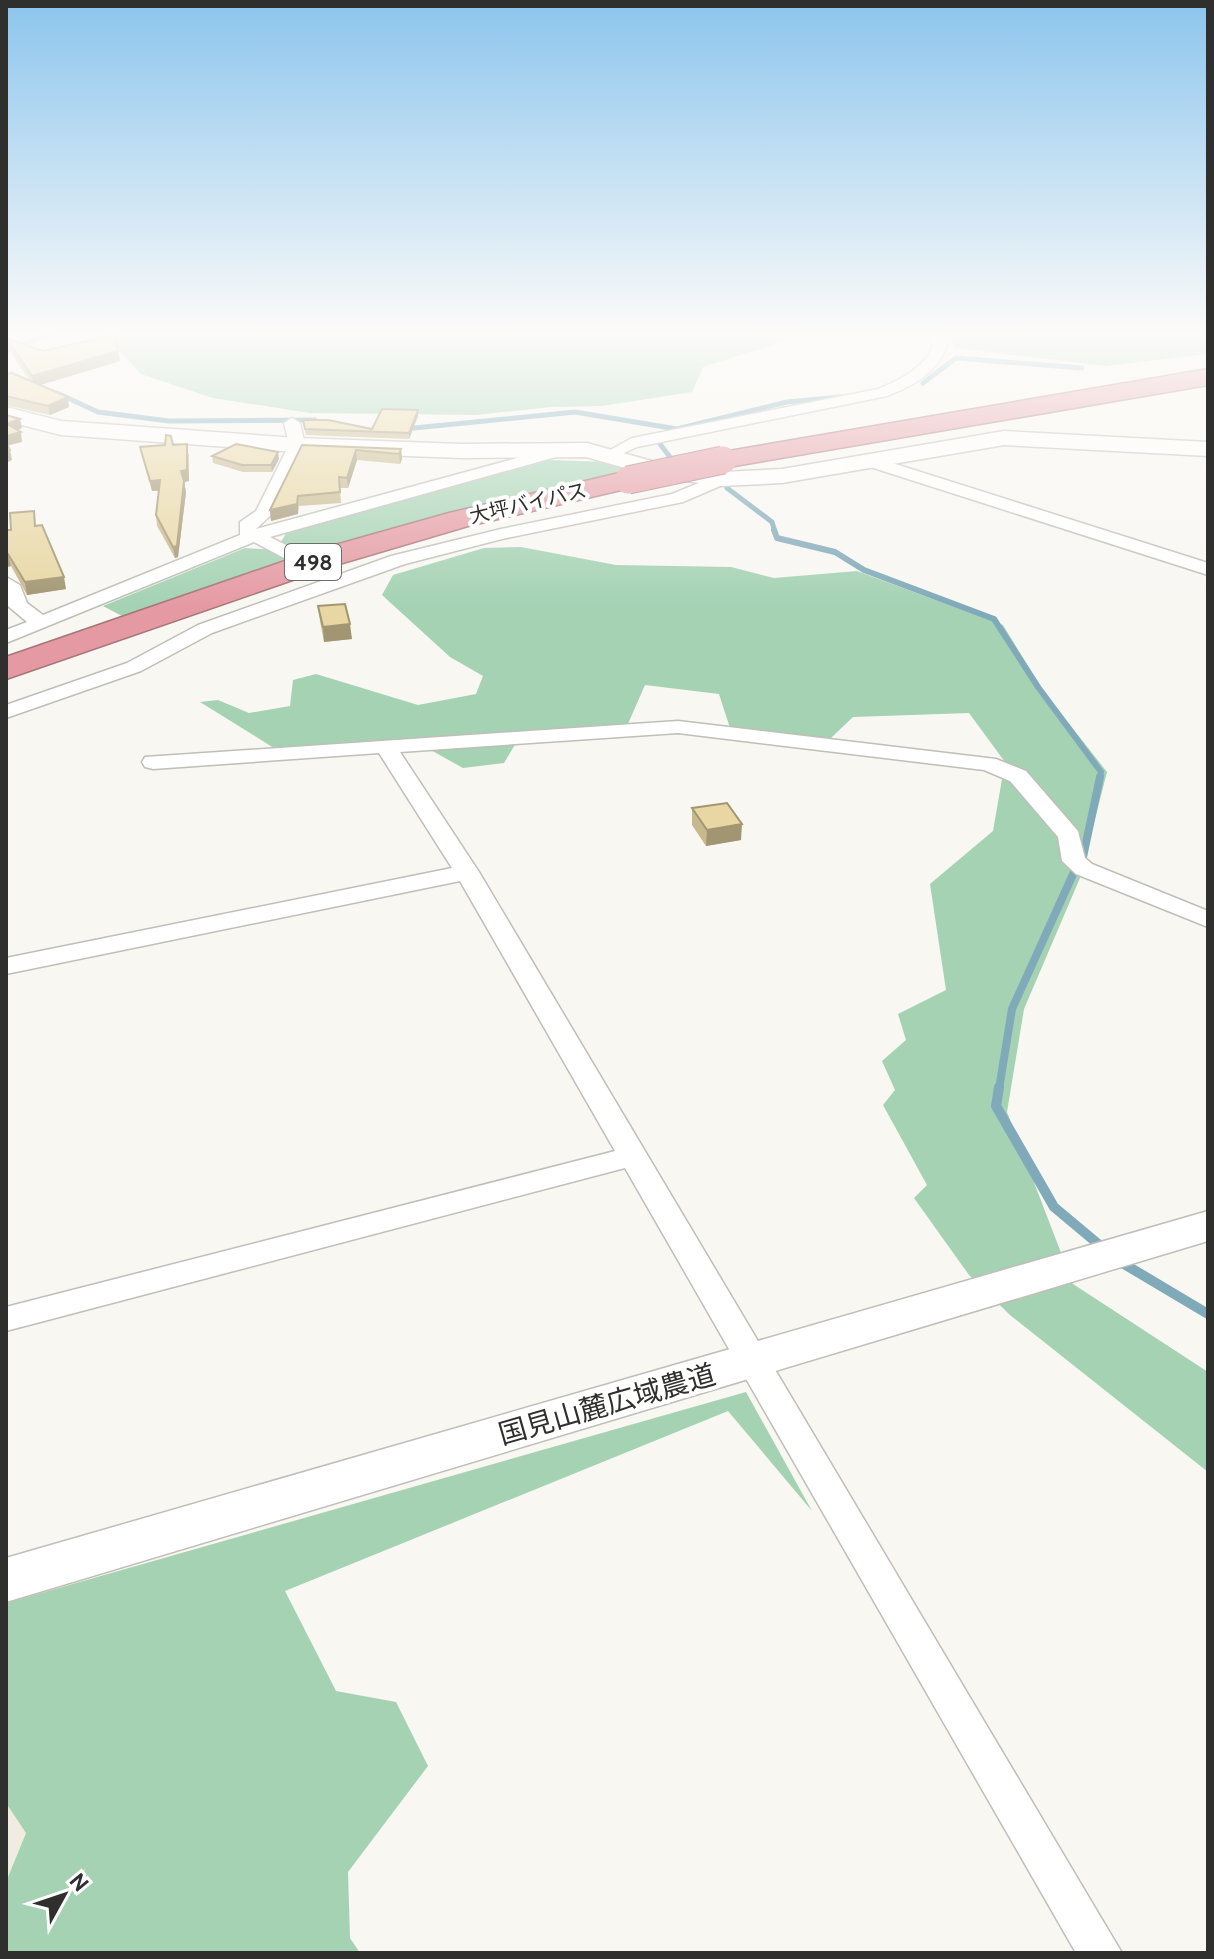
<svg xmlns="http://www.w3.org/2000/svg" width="1214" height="1959" font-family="Cabin,'Noto Sans JP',sans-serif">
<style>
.built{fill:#f0ece0}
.green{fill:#a4d2b3}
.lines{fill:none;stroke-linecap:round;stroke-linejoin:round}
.stream-far3{stroke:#80aab9;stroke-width:5}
.stream-far2{stroke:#80aab9;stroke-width:6}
.stream-far1{stroke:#80aab9;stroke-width:8}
.stream{stroke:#80aab9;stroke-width:10}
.street-casing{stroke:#bfbeb9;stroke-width:3}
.secondary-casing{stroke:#bfbeb9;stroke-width:3}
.highway-casing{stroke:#a5757a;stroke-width:3}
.street{fill:#fff;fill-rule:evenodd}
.secondary{fill:#fff;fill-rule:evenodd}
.highway{fill:#e59aa3;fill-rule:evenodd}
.highway-bridge-casing{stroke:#a5757a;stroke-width:29;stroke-linecap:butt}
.highway-bridge{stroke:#e59aa3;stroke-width:27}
.wall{fill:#c8b98c}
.shaded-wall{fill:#a29672}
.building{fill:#e8d7a3;stroke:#a29672;stroke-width:2}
.labels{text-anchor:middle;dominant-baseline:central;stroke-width:8;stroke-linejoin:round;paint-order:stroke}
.far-street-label{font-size:20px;fill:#2f2f2d;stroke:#fff}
.shield{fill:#fff;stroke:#6d6d6c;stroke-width:2}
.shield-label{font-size:22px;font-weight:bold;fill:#2f2f2d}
.near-street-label{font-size:28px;fill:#2f2f2d;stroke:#fff}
</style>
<rect width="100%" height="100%" fill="#f8f7f2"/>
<polygon class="built" points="6,1803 26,1833 6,1882"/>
<g class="green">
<polygon points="81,333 809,333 703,367 692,392 602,406 551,407 476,415 310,413 213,398 141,374 119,350 79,336"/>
<polygon points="927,333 1208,333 1208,354 1106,366 956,348 940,334"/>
<polygon points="551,460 610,462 635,471 457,514 274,564 122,616 103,606 245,548 276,550 287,532"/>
<polygon points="521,547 616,565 731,567 774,578 857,571 1003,625 1042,689 1107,772 1080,878 1024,1009 1007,1112 1073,1284 1208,1372 1208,1472 1010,1315 969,1275 914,1198 927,1185 883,1105 895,1090 882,1061 906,1040 898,1014 946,990 930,884 993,831 1005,762 969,713 853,717 831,738 731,731 719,694 645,685 627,726 522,733 504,763 463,768 411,739 274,748 200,702 218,700 249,713 290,706 293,680 316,674 418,705 476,694 483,676 450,657 382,595 393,575 484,548"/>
<polygon points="746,1392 812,1511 728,1411 285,1591 336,1691 396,1702 428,1766 348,1872 350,1938 360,1953 6,1953 6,1882 26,1833 6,1803 6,1603"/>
</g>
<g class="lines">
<g class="stream-far3">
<polyline points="6,351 52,333"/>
<polyline points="923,383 956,358 1082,368"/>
<polyline points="57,393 98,412 169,421 315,420"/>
<polyline points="404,429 575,412 677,429 787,402 841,397"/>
<polyline points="660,444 676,465"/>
<polyline points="727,488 772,522 775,532"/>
</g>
<polyline class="stream-far2" points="774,530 777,538 835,552 864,570 994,619 1038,687 1101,772 1099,779"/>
<g class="stream-far1">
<polyline points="1083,857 1100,777"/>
<polyline points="999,1089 1012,1009 1074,872"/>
</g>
<g class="stream">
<polyline points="999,1087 996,1106 1054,1207 1103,1248"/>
<polyline points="1119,1261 1208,1314"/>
</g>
<g class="street-casing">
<g id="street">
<path d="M925,333h14l8,13c-10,27 -34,40 -60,50l-250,51 -26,12 -8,-5 29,-16 246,-49c22,-9 45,-20 55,-43z"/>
<polygon points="292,418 300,423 305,445 272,514 256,529 550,449 552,445 566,448 563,455 270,537 298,551 298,559 286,559 254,542 6,643 6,630 27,622 8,606 6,577 20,585 27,603 43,615 240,535 240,522 256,511 289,445 284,423"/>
<polygon points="867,455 1208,563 1208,575 861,464 859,460"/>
<polygon points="721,474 729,479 727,483 683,502 502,539 405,564 212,633 141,671 6,718 6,705 127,663 198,625 391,556 501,529 672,494"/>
<polygon points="678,721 996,759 1026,771 1078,831 1085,858 1092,864 1208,911 1208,927 1076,874 1062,861 1058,837 1010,781 984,770 678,733 400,752 479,872 1122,1953 1076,1953 625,1168 6,1331 6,1307 615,1151 460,881 6,974 6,958 452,868 379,753 153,769 145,767 142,762 145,757"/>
</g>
</g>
<g class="secondary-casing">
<g id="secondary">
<polygon points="6,407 61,421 297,438 462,444 587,443 659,463 721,472 782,469 1004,431 1208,442 1208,456 1004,445 782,483 721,486 657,477 586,457 462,458 297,452 61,435 6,421"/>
<polygon points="1208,1211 1208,1241 6,1602 6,1558"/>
</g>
</g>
<g class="highway-casing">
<g id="highway">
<polygon points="1208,369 1208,385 723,468 713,466 709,460 713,454 723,452"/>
<polygon points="628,471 638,474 642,480 638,486 468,526 336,565 6,679 6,657 314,551 449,513"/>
</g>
</g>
<use href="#street" class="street"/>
<use href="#secondary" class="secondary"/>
<use href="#highway" class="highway"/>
<g class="highway-bridge-casing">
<polyline id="highway-bridge" points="628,480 723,460"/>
</g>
<use href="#highway-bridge" class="highway-bridge"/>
</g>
<g class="wall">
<polygon points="6,338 43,351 120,361 40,385 69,407 50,415 6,405 6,374 30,381 8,348"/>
<polygon points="418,410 418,416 409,439 306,435 304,427 303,420 372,429"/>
<polygon points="173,445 189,454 189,481 184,482 186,492 178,557 175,558 157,526 156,515 159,491 152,491 142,457 140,447"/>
<polygon points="302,445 401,449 402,459 400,464 357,460 348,488 340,488 341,503 299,506 298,514 271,521 270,510"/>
<polygon points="212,456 279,459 272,472 243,472 213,463"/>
<polygon points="36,526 66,589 27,595 11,566 7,567 6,530"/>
<polygon points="318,606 352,639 324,642 320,621"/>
<polygon points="692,808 741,840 706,846 692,825"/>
</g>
<g class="shaded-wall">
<polygon points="118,351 120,361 34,387 32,376"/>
<polygon points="68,397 69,407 50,415 48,406"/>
<polygon points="418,410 418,416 409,439 409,433"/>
<polygon points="20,419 22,428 9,434 7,424"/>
<polygon points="21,432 22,442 6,446 6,436"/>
<polygon points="187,444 189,481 184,482 186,492 178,557 175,558 173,547 181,471"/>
<polygon points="401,449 402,459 400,464 399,454"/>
<polygon points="10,450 12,460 6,463 6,452"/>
<polygon points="356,450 357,460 348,488 347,478"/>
<polygon points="278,452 279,459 272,472 271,465"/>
<polygon points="160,480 162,490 152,491 150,481"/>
<polygon points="298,496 298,514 271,521 270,510"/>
<polygon points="8,554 11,566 7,567 6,555"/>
<polygon points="64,577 66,589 27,595 25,582"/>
<polygon points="350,624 352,639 324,642 323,627"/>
<polygon points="742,824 741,840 706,846 707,830"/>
</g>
<g class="building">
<polygon points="114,335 118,351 32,376 6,338 43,351"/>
<polygon points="12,373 68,397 48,406 6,396 6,374"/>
<polygon points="382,409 418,410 409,433 305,429 303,420 328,420 372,429"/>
<polygon points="6,415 20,419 7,424 21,432 6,436"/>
<polygon points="166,435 171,436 173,445 187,444 187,470 181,471 184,481 177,546 173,547 156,515 160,480 150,481 140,447 165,445"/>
<polygon points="6,442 10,450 6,452"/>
<polygon points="236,444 278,452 271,465 242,465 212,456"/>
<polygon points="302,445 401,449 399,454 356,450 347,478 339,477 340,492 298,496 297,504 270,510"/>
<polygon points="34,511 35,526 42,525 64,577 25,582 8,554 6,555 6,530 11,530 10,513"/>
<polygon points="345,604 350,624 323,627 318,606"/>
<polygon points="727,803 742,824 707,830 692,808"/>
</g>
<linearGradient id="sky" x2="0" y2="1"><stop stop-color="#8cc5ed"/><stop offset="0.55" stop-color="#fcfbf9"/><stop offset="1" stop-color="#fcfbf9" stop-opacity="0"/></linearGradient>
<rect width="1214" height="607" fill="url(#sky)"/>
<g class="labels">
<g class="far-street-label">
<text transform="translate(528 503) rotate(-13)">大坪バイパス</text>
</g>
<rect class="shield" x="285" y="544" width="56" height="36" rx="6"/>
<g class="shield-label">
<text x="313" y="562">498</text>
</g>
<g class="near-street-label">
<text transform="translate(607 1404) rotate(-16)">国見山麓広域農道</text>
</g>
</g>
<rect width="1214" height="1959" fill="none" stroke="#2f2f2d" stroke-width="16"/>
<g transform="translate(64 1895) rotate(50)" stroke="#ffffff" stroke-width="6" paint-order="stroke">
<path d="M0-6L14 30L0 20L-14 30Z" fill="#2f2f2d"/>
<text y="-12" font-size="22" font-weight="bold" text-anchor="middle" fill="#2f2f2d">N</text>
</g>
</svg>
